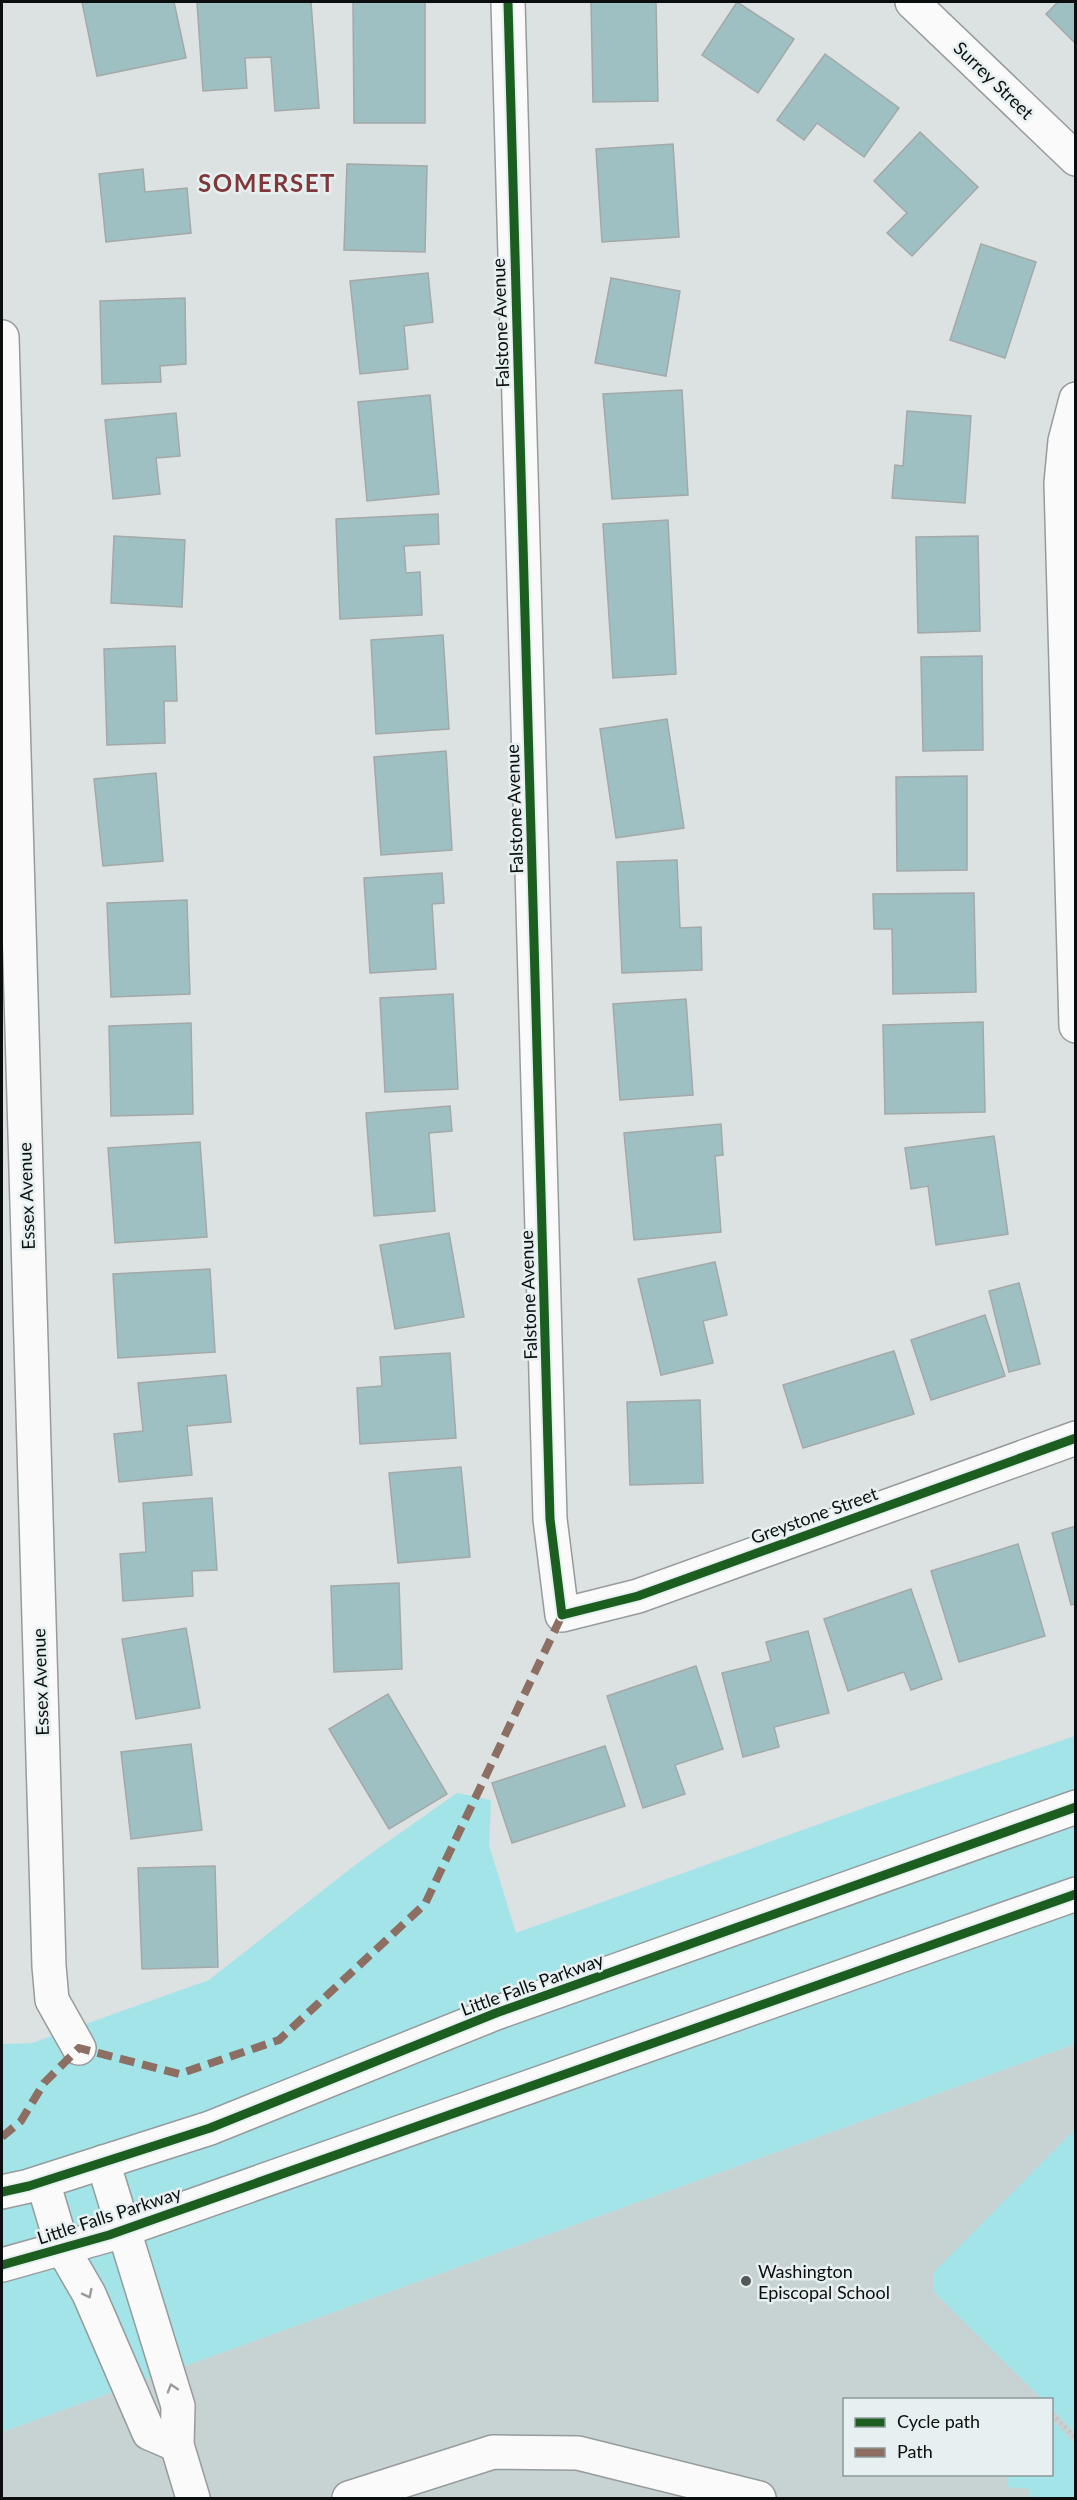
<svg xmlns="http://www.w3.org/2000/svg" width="1077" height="2500" font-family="Lato,sans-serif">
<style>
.built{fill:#c7d2d3;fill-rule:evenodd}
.green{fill:#a3e4e9}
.building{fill:#9ec0c2;stroke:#a4a8a8;stroke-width:1.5}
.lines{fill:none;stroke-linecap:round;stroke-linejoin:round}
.minor-casing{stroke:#979b9c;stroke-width:36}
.major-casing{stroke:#979b9c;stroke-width:36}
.path{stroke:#bdbfbf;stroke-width:4;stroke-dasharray:1.5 4.5;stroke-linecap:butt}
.minor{stroke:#fafafb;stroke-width:33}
.major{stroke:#fafafb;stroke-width:33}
.quiet{stroke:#8d6e63;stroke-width:8;stroke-dasharray:15 8;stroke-linecap:butt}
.cycleway-casing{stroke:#e7f0f1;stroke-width:13}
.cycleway{stroke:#1b5e20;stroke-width:9}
.oneway{stroke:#9a9c9c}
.poi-dot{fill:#545858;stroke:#e7f0f1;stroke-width:2}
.labels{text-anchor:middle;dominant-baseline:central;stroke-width:5;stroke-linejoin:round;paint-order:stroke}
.street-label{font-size:18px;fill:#0b0e0e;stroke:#e7f0f1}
.poi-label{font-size:18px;fill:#0b0e0e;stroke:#e7f0f1;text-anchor:start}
.district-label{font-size:24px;font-weight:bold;letter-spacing:1.5px;fill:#7f3739;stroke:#e7f0f1}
</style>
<rect width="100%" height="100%" fill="#dce1e2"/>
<path class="built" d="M1075,2044v454h-1073v-66zM844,2400h208v74h-208z"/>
<g class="green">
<polygon points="1075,1736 1075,2044 2,2432 2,2044 32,2043 209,1980 359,1862 457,1793 491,1800 489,1845 516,1933 889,1799"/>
<polygon points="1075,2129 1075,2433 1052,2409 1052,2400 1042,2399 933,2291 933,2273"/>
<polygon points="1052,2420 1075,2444 1075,2466 1072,2470 1075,2473 1075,2498 1030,2498 1030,2489 1007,2487 1008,2475 1052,2474"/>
</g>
<g class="building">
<polygon points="82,2 174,2 186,58 97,76"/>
<polygon points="197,2 311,2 319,108 275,111 271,57 245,58 247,88 203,91"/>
<polygon points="353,2 425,2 425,123 354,123"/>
<polygon points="591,2 656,2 658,101 593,102"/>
<polygon points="737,2 794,39 758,93 702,55"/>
<polygon points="1058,2 1076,2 1076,44 1046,14"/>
<polygon points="825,54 899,108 864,157 817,123 804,140 777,120"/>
<polygon points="920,132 978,187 912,256 887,233 907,213 874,181"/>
<polygon points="673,144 679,237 602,242 596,149"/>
<polygon points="347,164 427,166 425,252 344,250"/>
<polygon points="143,169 145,192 187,188 191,233 106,242 99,174"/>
<polygon points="981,244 1036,262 1005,358 950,340"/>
<polygon points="428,273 433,322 404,326 408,369 360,374 350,281"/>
<polygon points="611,278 680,291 666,376 595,363"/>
<polygon points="185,298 186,364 160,366 161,382 102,384 100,301"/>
<polygon points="682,390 688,495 612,499 603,394"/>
<polygon points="430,395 439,494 367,501 358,402"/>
<polygon points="907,411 971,416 965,503 892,498 895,465 903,466"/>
<polygon points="176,413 180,456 156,458 160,494 113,499 105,420"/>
<polygon points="438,514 439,544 404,546 406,573 420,572 422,615 340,619 336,519"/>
<polygon points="668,520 676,674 613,678 603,524"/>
<polygon points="114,536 185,540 182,607 111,603"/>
<polygon points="978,536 980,631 918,633 916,537"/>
<polygon points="443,635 449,729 376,734 371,640"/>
<polygon points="175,646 177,701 164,701 165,743 107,745 104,649"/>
<polygon points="982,656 983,750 923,751 921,657"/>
<polygon points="667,719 684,828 616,838 600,729"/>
<polygon points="446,751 452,850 381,855 374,757"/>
<polygon points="156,773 163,861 103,866 94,779"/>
<polygon points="967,776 967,870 897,871 896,777"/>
<polygon points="677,860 680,928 701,927 702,970 622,973 617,862"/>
<polygon points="442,873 444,903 432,904 436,969 370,973 364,878"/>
<polygon points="974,893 976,992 893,994 892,929 874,929 873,894"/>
<polygon points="187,900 190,994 111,997 107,903"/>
<polygon points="453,994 458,1089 385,1092 380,998"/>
<polygon points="686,999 693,1095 620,1100 613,1004"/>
<polygon points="983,1022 985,1112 885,1114 883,1025"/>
<polygon points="191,1023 193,1114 111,1116 109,1026"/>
<polygon points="450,1106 452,1131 429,1133 435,1211 374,1216 366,1113"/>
<polygon points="721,1124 723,1155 715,1156 721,1232 634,1240 624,1133"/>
<polygon points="994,1136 1008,1234 936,1245 928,1186 911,1189 905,1148"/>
<polygon points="200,1142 207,1237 115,1243 108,1148"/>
<polygon points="449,1233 464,1317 395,1329 380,1245"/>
<polygon points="715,1262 727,1315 703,1321 713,1363 661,1375 638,1279"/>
<polygon points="210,1269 215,1352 118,1358 113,1274"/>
<polygon points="1019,1283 1040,1364 1009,1372 989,1291"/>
<polygon points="985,1315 1005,1376 931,1400 911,1340"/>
<polygon points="894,1351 914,1414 803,1448 783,1385"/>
<polygon points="450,1353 456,1438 360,1444 357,1388 382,1386 380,1357"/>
<polygon points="226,1375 231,1422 187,1426 192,1475 119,1482 114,1434 143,1431 138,1383"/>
<polygon points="700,1400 703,1483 630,1485 627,1402"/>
<polygon points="461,1467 470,1557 398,1563 389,1473"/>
<polygon points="212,1498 217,1570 192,1571 193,1596 123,1601 120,1554 146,1552 143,1503"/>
<polygon points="1076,1526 1076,1604 1071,1605 1052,1533"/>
<polygon points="1018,1544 1045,1636 959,1662 931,1571"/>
<polygon points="399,1583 402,1669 334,1672 331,1586"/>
<polygon points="911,1589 942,1679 911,1690 904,1672 848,1691 824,1619"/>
<polygon points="186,1628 200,1708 136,1719 122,1639"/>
<polygon points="808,1631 829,1713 774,1727 779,1747 743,1757 722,1673 771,1661 766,1642"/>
<polygon points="696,1666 723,1749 675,1765 685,1794 643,1808 607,1696"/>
<polygon points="388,1694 447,1794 389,1829 329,1729"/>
<polygon points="191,1744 202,1830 131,1839 121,1752"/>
<polygon points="605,1746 625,1806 512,1843 492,1783"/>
<polygon points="215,1866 218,1967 142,1969 138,1868"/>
</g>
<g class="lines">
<g class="minor-casing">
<g id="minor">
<polyline points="508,2 550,1519 562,1615 638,1596 1076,1438"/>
<polyline points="912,2 1076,159"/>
<polyline points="2,337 49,1966 52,2000 79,2048"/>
<polyline points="1076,399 1065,441 1061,483 1076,1026"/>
<polyline points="103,2162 178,2406 177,2445 193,2498"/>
<polyline points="43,2182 63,2249 89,2294 149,2433 177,2445"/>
<polyline points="349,2498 493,2452 578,2453 759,2498"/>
</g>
</g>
<g class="major-casing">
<g id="major">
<polyline points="2,2192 29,2186 210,2128 496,2013 1076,1807"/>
<polyline points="2,2265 109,2235 1076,1894"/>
</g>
</g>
<polyline class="path" points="1052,2414 1076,2438"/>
<use href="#minor" class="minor"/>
<use href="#major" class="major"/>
<polyline class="quiet" points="2,2137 21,2121 44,2083 79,2048 179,2074 279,2040 425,1904 562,1615"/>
<g class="cycleway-casing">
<g id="cycleway">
<polyline points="508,2 550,1519 562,1615 638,1596 1076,1438"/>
<polyline points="2,2192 29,2186 210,2128 496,2013 1076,1807"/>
<polyline points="2,2265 109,2235 1076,1894"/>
</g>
</g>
<use href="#cycleway" class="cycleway"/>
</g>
<defs><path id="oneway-chevron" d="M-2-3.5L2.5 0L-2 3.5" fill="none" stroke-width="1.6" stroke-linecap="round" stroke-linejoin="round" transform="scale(1.5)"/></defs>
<g class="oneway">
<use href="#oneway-chevron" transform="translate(88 2294) rotate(63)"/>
<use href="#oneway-chevron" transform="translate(172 2388) rotate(-107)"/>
</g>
<circle class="poi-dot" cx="746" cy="2281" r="6"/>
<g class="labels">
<g class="street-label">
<text transform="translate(994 80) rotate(44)">Surrey Street</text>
<text transform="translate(500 323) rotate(-92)">Falstone Avenue</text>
<text transform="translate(514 809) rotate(-92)">Falstone Avenue</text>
<text transform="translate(26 1196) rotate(-92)">Essex Avenue</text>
<text transform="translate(528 1295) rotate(-92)">Falstone Avenue</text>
<text transform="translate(814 1515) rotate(-20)">Greystone Street</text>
<text transform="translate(40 1682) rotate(-92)">Essex Avenue</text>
<text transform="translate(532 1984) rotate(-20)">Little Falls Parkway</text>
<text transform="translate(109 2215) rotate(-18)">Little Falls Parkway</text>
</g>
<g class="poi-label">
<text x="758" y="2271">Washington<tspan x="758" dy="21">Episcopal School</tspan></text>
</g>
<g class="district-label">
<text x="267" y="182">SOMERSET</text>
</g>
</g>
<rect width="1077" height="2500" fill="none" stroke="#0b0e0e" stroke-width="6"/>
<rect x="843" y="2398" width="210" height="78" fill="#e7f0f1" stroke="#8f9696" stroke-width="1.5"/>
<rect x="855" y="2418" width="30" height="9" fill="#1b5e20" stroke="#8f9696" stroke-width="1.5"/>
<text x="897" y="2428" font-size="18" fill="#0b0e0e">Cycle path</text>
<rect x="855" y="2448" width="30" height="9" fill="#8d6e63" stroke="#8f9696" stroke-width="1.5"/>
<text x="897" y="2458" font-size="18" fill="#0b0e0e">Path</text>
</svg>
